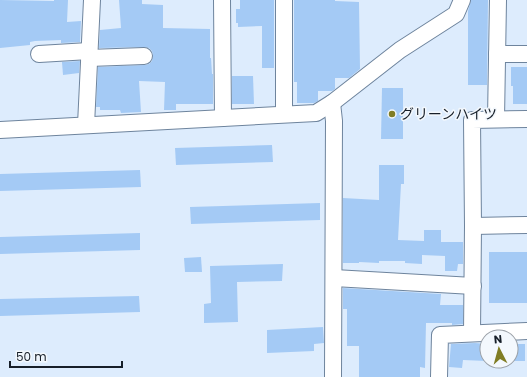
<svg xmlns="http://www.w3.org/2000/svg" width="527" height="377" font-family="Poppins,'Noto Sans JP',sans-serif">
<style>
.building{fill:#a4caf5}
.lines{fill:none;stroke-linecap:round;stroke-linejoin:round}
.minor-casing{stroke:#6e849d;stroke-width:18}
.minor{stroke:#fff;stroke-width:16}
.poi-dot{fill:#807d24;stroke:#f3f8fd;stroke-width:1.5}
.labels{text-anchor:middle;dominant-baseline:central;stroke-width:3;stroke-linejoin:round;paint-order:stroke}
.poi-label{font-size:14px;fill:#171f29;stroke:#f3f8fd;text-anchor:start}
</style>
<rect width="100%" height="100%" fill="#ddecfd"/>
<g class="building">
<polygon points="0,0 54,1 54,0 68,0 67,22 81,21 80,42 61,43 61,40 35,41 30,42 30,45 0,48"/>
<polygon points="119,0 142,0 142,4 163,5 163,28 210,29 210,58 211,58 212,74 213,74 213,104 176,104 176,110 164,110 165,82 139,81 141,112 121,113 120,110 100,110 100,107 96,107 98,67 145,65 149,64 152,61 153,56 152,51 149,48 144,47 99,48 100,30 121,28"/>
<polygon points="240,0 274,0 274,68 262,68 262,26 238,27 238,23 236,23 236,9 240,9"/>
<polygon points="294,0 335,0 335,1 359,2 360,69 349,78 335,78 335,89 332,91 318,91 318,101 314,103 297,103 297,82 294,82"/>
<polygon points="471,0 488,0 487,85 468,85 468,11"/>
<polygon points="80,61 79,73 63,75 62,62"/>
<polygon points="511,67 527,67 527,104 513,104 513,86 511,86"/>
<polygon points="232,76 253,76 254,104 232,104"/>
<polygon points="382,88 403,88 403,139 381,139"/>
<polygon points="272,145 273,162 176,165 175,148"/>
<polygon points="379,165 404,165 404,184 401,184 398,240 424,241 424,230 441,230 441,242 463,242 463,264 458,264 457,271 445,271 445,256 422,255 422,264 405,263 405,261 379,261 379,263 359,262 359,263 343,263 343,198 379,200"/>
<polygon points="140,170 141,187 0,191 0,174"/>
<polygon points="320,203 320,220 191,224 190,207"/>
<polygon points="140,233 140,250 0,254 0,237"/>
<rect x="489" y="252" width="38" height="51"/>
<polygon points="201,257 202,272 185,272 184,258"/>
<polygon points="283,264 282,281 237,282 238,322 204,323 204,304 211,303 210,266"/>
<polygon points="343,288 441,294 440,305 463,305 463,324 452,325 452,323 426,323 425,368 420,367 420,377 359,377 359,346 347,346 347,309 343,309"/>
<polygon points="139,296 140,312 0,316 0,299"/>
<polygon points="323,327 324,343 314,344 314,351 267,353 267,330"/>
<polygon points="475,343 487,344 487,361 463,360 462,368 449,367 451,344"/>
<rect x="511" y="344" width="14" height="17"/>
</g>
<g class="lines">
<g class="minor-casing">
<g id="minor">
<polyline points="222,0 223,118"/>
<polyline points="39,54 89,51"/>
<polyline points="497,54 527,54"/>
<polyline points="89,58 144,56"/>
<polyline points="332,103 334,121 333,377"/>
<polyline points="284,114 284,0"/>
<polyline points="496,119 498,0"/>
<polyline points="86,125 92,0"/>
<polyline points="0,130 316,113 332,103 400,50 456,14 462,0"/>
<polyline points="473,226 527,225"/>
<polyline points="334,278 473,286"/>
<polyline points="472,333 473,226 472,120 527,119"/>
<polyline points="439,377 440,335 527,331"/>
</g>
</g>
<use href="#minor" class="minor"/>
</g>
<circle class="poi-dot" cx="392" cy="114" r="4"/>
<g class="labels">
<g class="poi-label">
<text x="400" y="114">グリーンハイツ</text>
</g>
</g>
<g transform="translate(499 349) rotate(354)"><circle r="19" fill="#f3f8fd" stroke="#9ba1a8"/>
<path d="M0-3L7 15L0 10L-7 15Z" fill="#807d24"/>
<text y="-6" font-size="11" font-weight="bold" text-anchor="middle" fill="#171f29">N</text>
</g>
<path d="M10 361v6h112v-6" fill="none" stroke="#171f29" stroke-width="2"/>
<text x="16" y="361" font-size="12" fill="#171f29" stroke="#f3f8fd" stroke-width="3" paint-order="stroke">50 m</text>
</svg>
